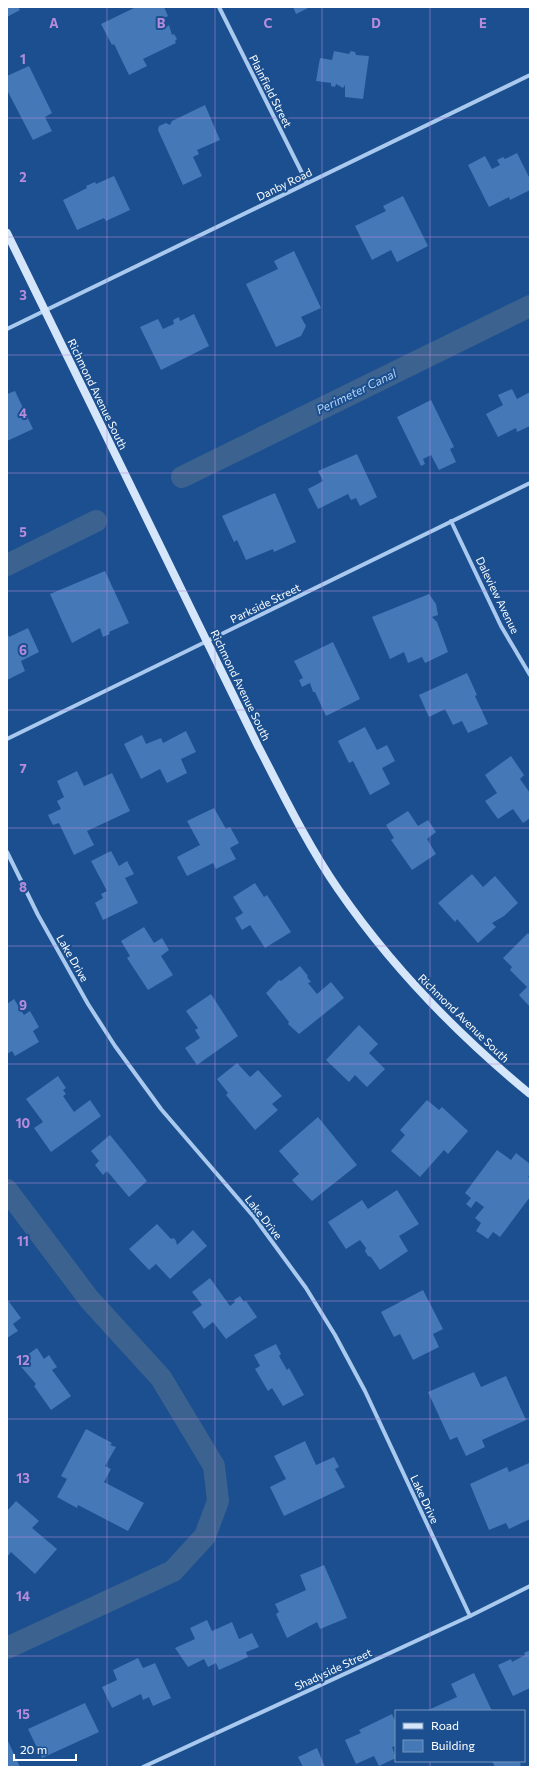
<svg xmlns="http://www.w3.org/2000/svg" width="537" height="1774" font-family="Commissioner,sans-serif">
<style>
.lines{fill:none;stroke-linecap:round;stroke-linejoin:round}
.canal{stroke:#3c6290;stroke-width:22}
.building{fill:#4478b7}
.street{stroke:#a9c9ee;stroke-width:4}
.secondary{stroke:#d6e6fa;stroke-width:8}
.grid{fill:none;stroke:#b68bdc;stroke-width:1;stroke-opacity:0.55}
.labels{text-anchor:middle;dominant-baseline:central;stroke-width:4;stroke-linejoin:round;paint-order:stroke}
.street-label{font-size:11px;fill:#fff;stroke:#1b4f8f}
.water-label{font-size:12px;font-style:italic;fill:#b5d3f5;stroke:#1b4f8f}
.grid-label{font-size:13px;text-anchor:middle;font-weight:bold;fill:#b68bdc;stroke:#1b4f8f;stroke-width:4;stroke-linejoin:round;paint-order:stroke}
</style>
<rect width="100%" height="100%" fill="#1b4f8f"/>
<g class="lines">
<g class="canal">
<polyline points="182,477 530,306"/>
<polyline points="7,565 96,521"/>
<polyline points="7,1190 89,1299 161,1378 214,1466 218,1501 205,1536 173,1571 7,1648"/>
</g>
</g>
<g class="building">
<polygon points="7,7 18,7 20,10 7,17"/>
<polygon points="136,7 164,7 168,16 162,19 166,27 169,25 172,35 174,34 177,39 175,41 176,43 143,59 147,66 129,75 114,44 112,45 101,24"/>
<polygon points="293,7 310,7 296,14"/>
<polygon points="334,51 349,54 351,51 355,52 356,55 369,56 363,99 345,97 345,85 343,88 336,84 335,87 331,86 331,83 316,81 320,58 332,60"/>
<polygon points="29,66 52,113 45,117 52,131 33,140 7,90 7,76"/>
<polygon points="205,105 220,140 197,150 199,154 193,157 202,176 183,185 158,130 159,126 166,123 170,125 172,121"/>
<polygon points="517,153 530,179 530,190 510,200 509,197 489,207 468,165 485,156 492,169 500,165 497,160 503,157 505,159"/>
<polygon points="114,176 130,210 106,221 104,218 77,230 63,200 87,188 86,186 95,182 96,184"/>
<polygon points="403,196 428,246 397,262 391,250 372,260 355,226 386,211 383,206"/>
<polygon points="294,251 321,308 301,317 306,326 301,336 276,347 246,284 278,269 274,261"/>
<polygon points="194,314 209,346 161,370 140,327 158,319 163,329 174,324 173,320 179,317 180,321"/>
<polygon points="512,389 517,399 530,392 530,426 517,432 516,428 498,437 486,414 503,405 498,395"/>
<polygon points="15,391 33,429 7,441 7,394"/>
<polygon points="431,400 454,447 450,449 456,462 439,470 431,455 423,459 425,464 421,466 397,417"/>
<polygon points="357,454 377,497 360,506 356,498 351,500 348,494 318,509 308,489 323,481 318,471"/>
<polygon points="275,493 296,542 274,552 273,549 246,560 237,540 234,542 222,516"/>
<polygon points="105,571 129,623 109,632 110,634 103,637 100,628 72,643 50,594"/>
<polygon points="429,594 436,604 438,615 432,617 437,622 448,652 425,663 422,657 408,663 404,652 390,659 372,617"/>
<polygon points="28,628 39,652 21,661 25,671 7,680 7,632 9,637"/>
<polygon points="333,642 360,699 326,716 315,692 313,692 310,683 302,687 299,680 303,678 294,661"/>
<polygon points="467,673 477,695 475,696 488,724 468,733 462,721 453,725 445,709 429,717 419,695"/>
<polygon points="365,727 377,750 387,745 395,761 382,768 390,784 370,795 353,761 349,763 338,741"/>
<polygon points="186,731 196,752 181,759 187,773 167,783 160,769 141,779 124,744 142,735 146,744 161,738 163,743"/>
<polygon points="511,756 524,775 520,779 530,793 530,818 523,823 513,809 498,819 485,801 497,793 485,775"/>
<polygon points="77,771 84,786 112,773 130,811 87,831 94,845 74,855 59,823 53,825 48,815 61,809 57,801 64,797 57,781"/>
<polygon points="214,808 226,829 230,827 239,843 230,848 236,859 216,869 213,863 187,876 177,857 200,845 187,821"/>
<polygon points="408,811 418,826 428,820 436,832 427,839 436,854 412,870 391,840 394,838 386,825"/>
<polygon points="111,851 119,866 127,861 134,874 125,878 138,903 103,920 95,903 103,898 101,894 107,891 91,861"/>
<polygon points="472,874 483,887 495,876 518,903 504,916 492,923 496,927 478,943 457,919 455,922 438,903"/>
<polygon points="255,883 264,897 267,895 291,932 265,948 250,925 242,930 235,918 243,913 233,897"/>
<polygon points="144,927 154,943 162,938 169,950 161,956 173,975 148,990 127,958 130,956 121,941"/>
<polygon points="528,933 530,936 530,1007 519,995 527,987 510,970 512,967 503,958"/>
<polygon points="300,966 308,976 307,977 311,982 308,983 317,994 331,982 344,998 299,1034 288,1024 289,1022 266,993 279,980 281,981"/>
<polygon points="211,994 238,1036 197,1065 185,1048 200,1038 195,1030 198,1028 186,1011"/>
<polygon points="14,999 24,1015 30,1011 39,1027 33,1031 39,1042 15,1056 12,1051 7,1054 7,1004"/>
<polygon points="359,1025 378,1044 369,1053 385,1069 367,1087 355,1075 349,1082 326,1060"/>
<polygon points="237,1063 250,1077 258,1070 282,1096 272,1104 278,1110 255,1130 226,1095 228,1093 217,1079"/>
<polygon points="58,1076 66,1088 63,1090 66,1094 63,1096 74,1112 90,1100 101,1116 51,1152 34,1128 43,1122 26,1099"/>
<polygon points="427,1100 439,1110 442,1107 468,1131 448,1154 444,1150 420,1177 391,1151 405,1135 400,1130"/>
<polygon points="318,1117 357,1165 312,1201 292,1180 299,1174 279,1151"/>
<polygon points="110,1135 147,1181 129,1197 107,1171 103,1175 95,1165 99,1161 91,1151"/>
<polygon points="497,1150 511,1160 516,1153 530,1164 530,1174 528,1177 530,1178 530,1197 500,1237 493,1232 488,1239 476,1231 481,1223 475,1218 484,1207 476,1201 471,1208 466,1204 471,1198 465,1193"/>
<polygon points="397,1190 419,1224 399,1236 408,1251 380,1270 371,1257 368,1256 365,1251 366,1248 360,1240 346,1249 328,1222 362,1200 368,1209"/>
<polygon points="157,1224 171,1239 174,1238 176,1241 177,1245 193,1230 207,1246 170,1279 156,1264 149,1270 129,1249"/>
<polygon points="210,1278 230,1306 235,1302 234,1300 240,1296 244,1302 246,1301 257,1317 226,1339 213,1322 204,1329 192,1312 202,1305 192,1292"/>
<polygon points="423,1290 443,1329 433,1334 439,1347 413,1360 400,1334 394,1337 381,1312"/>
<polygon points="7,1299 21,1318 13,1324 18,1331 7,1338"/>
<polygon points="276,1344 281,1354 279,1356 287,1370 289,1368 304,1395 283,1406 272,1388 268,1391 255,1369 260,1366 254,1355"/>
<polygon points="37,1348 44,1359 49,1355 57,1367 52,1370 71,1396 51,1410 34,1386 36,1384 17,1362"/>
<polygon points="474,1372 481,1387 506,1376 526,1420 482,1440 485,1447 466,1456 457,1437 450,1440 428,1392"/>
<polygon points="86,1429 112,1443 110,1445 116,1447 105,1466 111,1469 104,1482 144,1503 128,1531 78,1505 77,1508 57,1497 67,1479 61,1476"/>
<polygon points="305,1441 316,1465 334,1457 339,1467 335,1469 345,1487 284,1516 270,1487 286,1479 274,1456"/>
<polygon points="529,1463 530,1519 509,1529 506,1523 489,1530 470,1484 507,1467 509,1472"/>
<polygon points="16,1501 39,1521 32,1528 57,1549 35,1574 11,1552 7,1557 7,1511"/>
<polygon points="324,1565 347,1618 320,1629 317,1622 287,1638 276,1614 279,1612 275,1604 306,1590 300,1575"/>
<polygon points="207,1620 212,1631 232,1622 239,1639 252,1633 259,1647 246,1652 248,1657 219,1670 216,1663 208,1667 204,1659 188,1667 175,1648 195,1639 190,1628"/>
<polygon points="530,1650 530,1688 513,1696 498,1665 511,1659 512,1662 525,1655 524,1653"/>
<polygon points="138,1658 143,1668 155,1663 171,1698 153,1706 149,1697 143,1700 141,1694 112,1708 102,1687 117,1680 113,1670"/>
<polygon points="474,1673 492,1711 426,1711 457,1697 451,1684"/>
<polygon points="85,1703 99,1732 42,1758 28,1729"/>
<polygon points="392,1714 396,1723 396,1746 392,1747 396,1758 379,1766 374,1756 356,1764 345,1740 361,1733 359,1730"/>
<polygon points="7,1739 20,1767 7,1767"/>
<polygon points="317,1748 325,1767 303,1767 298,1757"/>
<polygon points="492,1761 519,1761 521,1765 518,1767 495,1767"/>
</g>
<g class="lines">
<g class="street">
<polyline points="219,7 307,183"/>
<polyline points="7,329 530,75"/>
<polyline points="451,521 501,626 530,675"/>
<polyline points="7,739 530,483"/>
<polyline points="7,852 38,915 88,1004 115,1046 161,1109 254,1217 306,1288 335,1335 365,1391 470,1616"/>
<polyline points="143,1767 470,1616 530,1586"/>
</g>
<path class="secondary" d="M7,233l251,513c25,48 49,98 80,143 53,77 119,145 192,205"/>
</g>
<path class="grid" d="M107,7v1760M215,7v1760M322,7v1760M430,7v1704M7,118h523M7,237h523M7,355h523M7,473h523M7,591h523M7,710h523M7,828h523M7,946h523M7,1064h523M7,1183h523M7,1301h523M7,1419h523M7,1537h523M7,1656h523M430,1761v6"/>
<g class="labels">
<g class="street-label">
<text transform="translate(271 91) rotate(63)">Plainfield Street</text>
<text transform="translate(284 184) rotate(-26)">Danby Road</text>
<text transform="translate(98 394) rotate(64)">Richmond Avenue South</text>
<text transform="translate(498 595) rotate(64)">Daleview Avenue</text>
<text transform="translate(265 603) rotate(-26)">Parkside Street</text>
<text transform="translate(241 685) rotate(64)">Richmond Avenue South</text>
<text transform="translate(73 958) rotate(60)">Lake Drive</text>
<text transform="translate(464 1018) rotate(44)">Richmond Avenue South</text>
<text transform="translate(264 1217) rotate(52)">Lake Drive</text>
<text transform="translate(425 1499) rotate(65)">Lake Drive</text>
<text transform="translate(333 1669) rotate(-25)">Shadyside Street</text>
</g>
<g class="water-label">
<text transform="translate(356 391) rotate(-26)">Perimeter Canal</text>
</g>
</g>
<g class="grid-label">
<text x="54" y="28">A</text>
<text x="161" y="28">B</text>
<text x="268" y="28">C</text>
<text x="376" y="28">D</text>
<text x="483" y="28">E</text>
<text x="23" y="64">1</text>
<text x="23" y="182">2</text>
<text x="23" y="300">3</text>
<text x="23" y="418">4</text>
<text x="23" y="537">5</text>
<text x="23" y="655">6</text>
<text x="23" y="773">7</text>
<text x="23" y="892">8</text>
<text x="23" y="1010">9</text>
<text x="23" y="1128">10</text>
<text x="23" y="1246">11</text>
<text x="23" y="1365">12</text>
<text x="23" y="1483">13</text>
<text x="23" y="1601">14</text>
<text x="23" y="1719">15</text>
</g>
<rect width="537" height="1774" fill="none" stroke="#ffffff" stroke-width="16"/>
<rect x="395" y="1710" width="130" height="52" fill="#1b4f8f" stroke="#7695bc"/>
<rect x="403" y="1723" width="20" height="6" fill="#d6e6fa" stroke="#7695bc"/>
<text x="431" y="1730" font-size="12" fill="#ffffff">Road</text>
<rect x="403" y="1740" width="20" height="12" fill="#4478b7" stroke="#7695bc"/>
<text x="431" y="1750" font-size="12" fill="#ffffff">Building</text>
<path d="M14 1754v6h62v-6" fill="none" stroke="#ffffff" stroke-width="2"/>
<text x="20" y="1754" font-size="12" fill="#ffffff" stroke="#1b4f8f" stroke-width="3" paint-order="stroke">20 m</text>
</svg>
